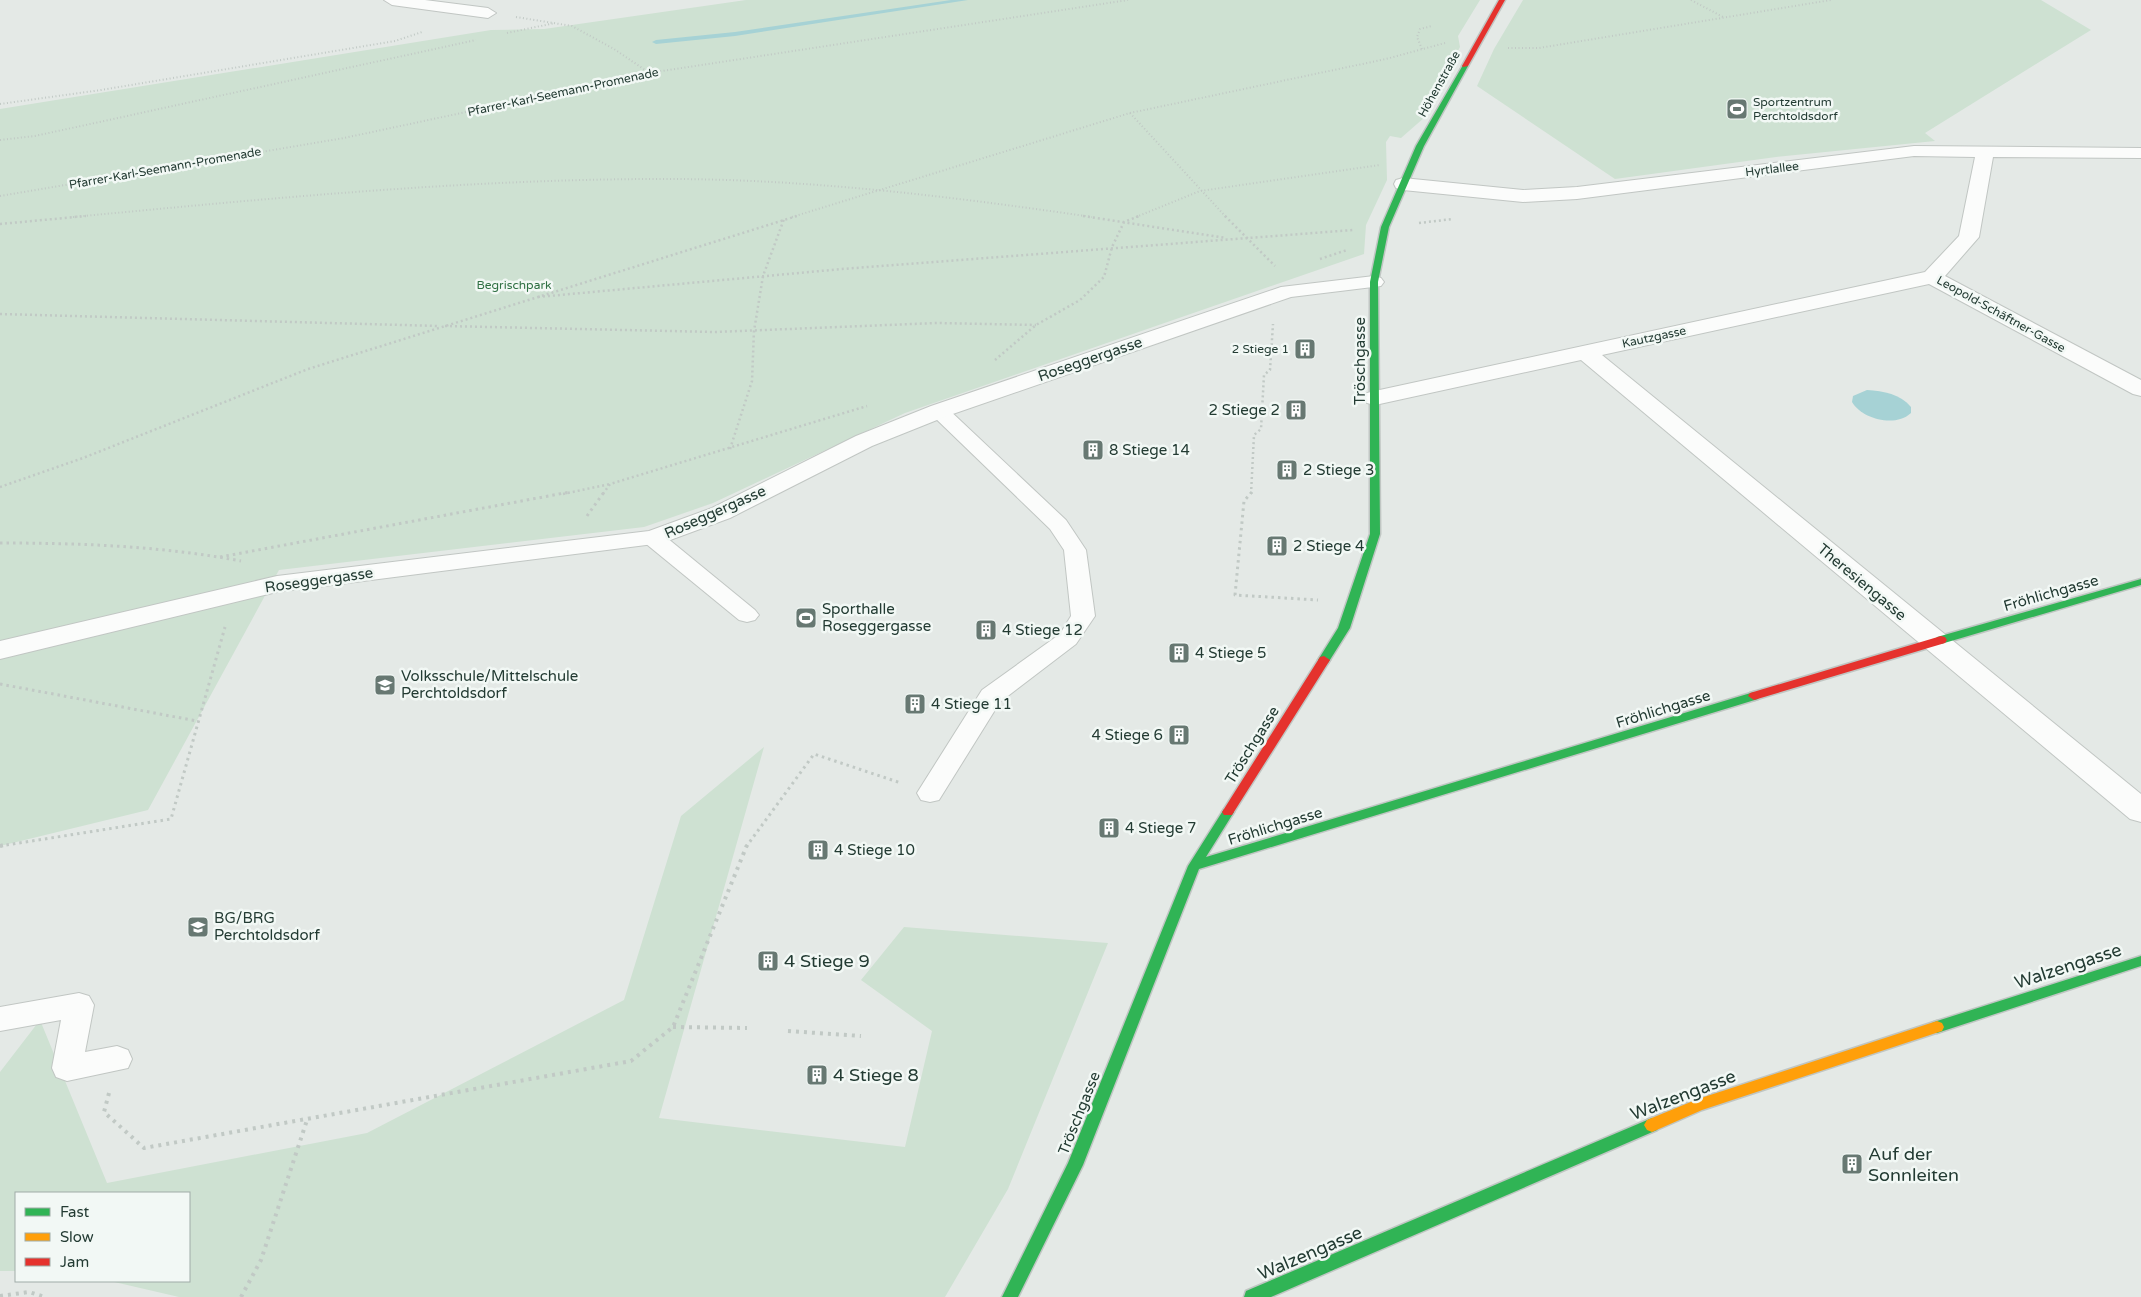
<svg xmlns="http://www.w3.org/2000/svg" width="2141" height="1297" font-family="'Varela Round',sans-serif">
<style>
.green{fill:#cee1d2}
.water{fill:#a6d2d5}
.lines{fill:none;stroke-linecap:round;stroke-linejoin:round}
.stream{fill:#a6d2d5;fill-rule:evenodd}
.lane-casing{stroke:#c1c6c3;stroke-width:2}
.street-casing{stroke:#c1c6c3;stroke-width:2}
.fast-casing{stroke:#c0c6c3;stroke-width:3}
.slow-casing{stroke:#c0c6c3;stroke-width:3}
.jam-casing{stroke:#c0c6c3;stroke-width:3}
.path-far3{stroke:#c1c9c5;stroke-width:2;stroke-dasharray:1 2.5;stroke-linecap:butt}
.path-far2{stroke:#c1c9c5;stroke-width:2.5;stroke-dasharray:2 3;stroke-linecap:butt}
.path-far1{stroke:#c1c9c5;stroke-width:3;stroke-dasharray:2.5 4;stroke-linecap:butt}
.path{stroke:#c1c9c5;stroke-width:4;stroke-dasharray:3 5;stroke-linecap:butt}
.lane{fill:#fbfcfb;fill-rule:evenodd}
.street{fill:#fbfcfb;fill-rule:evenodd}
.fast{fill:#30b455;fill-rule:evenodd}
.slow{fill:#ff9f0a;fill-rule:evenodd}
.jam{fill:#e5322d;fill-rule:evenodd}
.labels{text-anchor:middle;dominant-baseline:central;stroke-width:5;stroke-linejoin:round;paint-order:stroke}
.far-street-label{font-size:12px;fill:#233b33;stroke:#f2f8f5}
.far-poi-label{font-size:12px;fill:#233b33;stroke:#f2f8f5;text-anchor:start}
.far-park-label{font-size:12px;fill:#2f7043;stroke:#f2f8f5}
.street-label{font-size:15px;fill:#233b33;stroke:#f2f8f5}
.poi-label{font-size:15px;fill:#233b33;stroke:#f2f8f5;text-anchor:start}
.near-poi-label{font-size:18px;fill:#233b33;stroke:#f2f8f5;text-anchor:start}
.near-street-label{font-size:18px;fill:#233b33;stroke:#f2f8f5}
</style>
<rect width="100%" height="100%" fill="#e4e9e6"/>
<g class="green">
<polygon points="746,0 1480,0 1458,36 1460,47 1425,117 1401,138 1390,136 1386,142 1387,180 1366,225 1364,254 905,413 713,503 644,527 279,570 148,810 0,846 0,109 491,30 544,29"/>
<polygon points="1523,0 2041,0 2091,30 1925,133 1935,141 1776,157 1615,179 1477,86 1494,49"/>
<polygon points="764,747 659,1118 905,1147 932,1031 861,980 904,927 1108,943 1008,1189 945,1297 179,1297 110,1281 189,1281 189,1193 16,1193 16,1271 0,1271 0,1072 40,1020 107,1183 367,1133 624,1000 681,816"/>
</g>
<path class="water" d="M1867,390c17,1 33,4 44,17v6c-16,15 -49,6 -59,-11l1,-6z"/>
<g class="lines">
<polygon class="stream" points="951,0 968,0 735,36 656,44 652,42 656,40 735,32"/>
<g class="lane-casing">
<g id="lane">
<polygon points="939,405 946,407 1066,520 1086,550 1095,616 1076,644 1000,702 939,800 930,802 921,800 917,793 982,690 1060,634 1071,616 1064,550 1050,529 932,415 929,411 932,407"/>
<polygon points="653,531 661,533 755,610 759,615 755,620 747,622 739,620 645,543 642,538 645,533"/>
<polygon points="79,993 89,996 94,1005 85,1052 117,1046 128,1050 132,1059 128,1068 67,1081 56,1077 52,1068 61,1020 0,1031 0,1007"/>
</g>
</g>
<g class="street-casing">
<g id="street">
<polygon points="384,0 425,0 488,8 496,13 488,18 392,5"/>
<polygon points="1914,146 2141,148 2141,158 1993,157 1979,237 1945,276 2141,380 2141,396 2133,394 1929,284 1602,355 2141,794 2141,822 2130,819 1581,360 1375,405 1367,403 1364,398 1367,393 1375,391 1925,272 1959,236 1975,157 1914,156 1577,199 1523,202 1403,190 1396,188 1394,184 1396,180 1403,178 1523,190 1577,187"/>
<polygon points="1374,276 1381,278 1384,282 1381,286 1291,297 947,416 872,446 730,518 662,543 277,592 0,659 0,641 277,576 649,531 712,508 856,436 931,406 1281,287"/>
</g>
</g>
<g class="fast-casing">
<g id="fast">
<polygon points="1463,65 1468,66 1424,146 1389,227 1378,282 1380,534 1350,628 1328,663 1324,664 1318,660 1338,628 1370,534 1370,282 1381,227 1416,146"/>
<polygon points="2141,579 2141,585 1941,644 1935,640 1937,637"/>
<polygon points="1754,692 1760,696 1758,699 1199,869 1083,1165 1018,1297 1002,1297 1068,1163 1188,866 1224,809 1232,809 1234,812 1206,857"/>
<polygon points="2141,956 2141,966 1937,1033 1932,1031 1930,1027 1932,1023 1937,1021"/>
<polygon points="1652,1118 1657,1120 1660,1125 1657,1130 1271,1297 1244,1297 1246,1291"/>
</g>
</g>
<g class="slow-casing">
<polygon id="slow" points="1937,1021 1942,1023 1944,1027 1942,1031 1702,1110 1652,1132 1647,1130 1644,1125 1647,1120 1698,1099"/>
</g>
<g class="jam-casing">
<g id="jam">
<polygon points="1499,0 1505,0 1468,66 1463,67 1462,66"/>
<polygon points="1941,636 1945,637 1947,640 1945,643 1754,700 1748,696 1750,693"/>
<polygon points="1324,656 1330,660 1232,815 1224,815 1222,812 1224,809 1320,657"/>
</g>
</g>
<g class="path-far3">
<polyline points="1691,0 1723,17"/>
<polyline points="516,17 572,26 614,49 648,72"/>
<polyline points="507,33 555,23"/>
<polyline points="1508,48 1539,48 1831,0"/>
<polyline points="1422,49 1417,37 1420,29 1432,26"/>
<polyline points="0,104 101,90 395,41 422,32"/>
<polyline points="1130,113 1226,217"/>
<polyline points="0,140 35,136 476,40"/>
<polyline points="0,196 344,138 649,73 1128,0"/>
<path d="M73,217c201,-19 403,-39 605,-38 139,1 277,18 414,38"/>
<polyline points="792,217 1130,113 1386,59 1445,43"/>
<polyline points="1136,217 1200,191 1380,165"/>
</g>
<g class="path-far2">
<polyline points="1083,216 1226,238"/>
<polyline points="1225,216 1275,266"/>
<polyline points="1419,223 1453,219"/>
<polyline points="0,224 86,216"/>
<polyline points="1320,259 1347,250"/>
<polyline points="538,297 842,269 1353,230"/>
<polyline points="0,314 439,326"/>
<polyline points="445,326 715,332 937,323 1036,325"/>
<polyline points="995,360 1036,325 1080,300 1104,277 1112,247 1124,222 1139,216"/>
<polyline points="730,449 752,381 754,331 763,276 784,219"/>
<polyline points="0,487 83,458 308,369 797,216"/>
<polyline points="563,494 610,484"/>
<polyline points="603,494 610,484 867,406"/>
<polyline points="1251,494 1254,435 1261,429 1264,375 1270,370 1273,324"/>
</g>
<g class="path-far1">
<polyline points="1252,492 1244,501 1235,595 1318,600"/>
<polyline points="587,516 604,492"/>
<path d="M0,543c81,0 161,3 241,18"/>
<polyline points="220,557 570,492"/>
<polyline points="0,684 197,721"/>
<polyline points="0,846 171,819 225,627"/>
<polyline points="746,847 814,754 901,783"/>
</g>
<g class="path">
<polyline points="0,846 4,845"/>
<polyline points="673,1027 747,1028"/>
<polyline points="788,1031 861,1036"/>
<polyline points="109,1093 104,1112 144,1148 631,1061 673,1027 747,845"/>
<polyline points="0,1296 29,1292 45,1297"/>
<polyline points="241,1297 261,1260 307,1120"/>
</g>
<use href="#lane" class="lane"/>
<use href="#street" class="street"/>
<use href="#fast" class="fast"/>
<use href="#slow" class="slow"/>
<use href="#jam" class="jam"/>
</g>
<defs>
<g id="stadium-square" transform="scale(1.125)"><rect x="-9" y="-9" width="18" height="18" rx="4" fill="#677872" stroke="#f2f8f5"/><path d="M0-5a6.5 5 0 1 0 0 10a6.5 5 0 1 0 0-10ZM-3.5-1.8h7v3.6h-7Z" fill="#fff"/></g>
<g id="building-square" transform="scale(1.125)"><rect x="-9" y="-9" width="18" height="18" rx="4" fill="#677872" stroke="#f2f8f5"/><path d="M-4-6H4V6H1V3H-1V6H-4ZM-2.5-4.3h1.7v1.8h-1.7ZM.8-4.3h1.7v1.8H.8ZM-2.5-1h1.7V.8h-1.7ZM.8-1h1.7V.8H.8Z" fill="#fff"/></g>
<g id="school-square" transform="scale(1.125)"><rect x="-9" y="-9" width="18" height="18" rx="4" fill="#677872" stroke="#f2f8f5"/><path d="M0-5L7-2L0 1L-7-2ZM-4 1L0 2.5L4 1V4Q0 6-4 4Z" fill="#fff"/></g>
</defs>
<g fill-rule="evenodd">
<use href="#stadium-square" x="1737" y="109"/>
<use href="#building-square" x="1305" y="349"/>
<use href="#building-square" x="1296" y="410"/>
<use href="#building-square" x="1093" y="450"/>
<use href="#building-square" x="1287" y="470"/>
<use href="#building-square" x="1277" y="546"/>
<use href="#stadium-square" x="806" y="618"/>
<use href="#building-square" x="986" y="630"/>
<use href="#building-square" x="1179" y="653"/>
<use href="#school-square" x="385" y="685"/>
<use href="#building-square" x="915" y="704"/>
<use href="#building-square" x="1179" y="735"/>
<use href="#building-square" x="1109" y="828"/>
<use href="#building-square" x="818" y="850"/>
<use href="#school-square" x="198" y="927"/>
<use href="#building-square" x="768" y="961"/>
<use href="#building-square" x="817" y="1075"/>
<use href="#building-square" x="1852" y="1164"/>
</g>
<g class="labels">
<g class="far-street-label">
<text transform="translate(1439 84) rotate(-61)">Höhenstraße</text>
<text transform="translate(563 92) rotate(-12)">Pfarrer-Karl-Seemann-Promenade</text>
<text transform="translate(165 168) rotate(-10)">Pfarrer-Karl-Seemann-Promenade</text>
<text transform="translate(1772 169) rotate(-7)">Hyrtlallee</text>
<text transform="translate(2001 314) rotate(29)">Leopold-Schäftner-Gasse</text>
<text transform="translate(1654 337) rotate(-12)">Kautzgasse</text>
</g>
<g class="far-poi-label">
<text x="1753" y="102">Sportzentrum<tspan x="1753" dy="14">Perchtoldsdorf</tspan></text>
<text x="1289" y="349" text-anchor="end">2 Stiege 1</text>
</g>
<g class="far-park-label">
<text x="514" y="285">Begrischpark</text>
</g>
<g class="street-label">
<text transform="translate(1090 359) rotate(-19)">Roseggergasse</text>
<text transform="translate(1360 361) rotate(-90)">Tröschgasse</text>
<text transform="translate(715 512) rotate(-24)">Roseggergasse</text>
<text transform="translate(319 580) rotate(-8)">Roseggergasse</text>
<text transform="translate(1862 582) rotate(40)">Theresiengasse</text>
<text transform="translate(2051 593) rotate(-16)">Fröhlichgasse</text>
<text transform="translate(1663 709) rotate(-17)">Fröhlichgasse</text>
<text transform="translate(1252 745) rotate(-58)">Tröschgasse</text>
<text transform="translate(1275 826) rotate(-17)">Fröhlichgasse</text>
<text transform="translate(1079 1113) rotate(-68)">Tröschgasse</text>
</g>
<g class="poi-label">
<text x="1280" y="410" text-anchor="end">2 Stiege 2</text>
<text x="1109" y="450">8 Stiege 14</text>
<text x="1303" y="470">2 Stiege 3</text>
<text x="1293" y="546">2 Stiege 4</text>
<text x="822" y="609">Sporthalle<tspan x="822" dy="17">Roseggergasse</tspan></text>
<text x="1002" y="630">4 Stiege 12</text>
<text x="1195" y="653">4 Stiege 5</text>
<text x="401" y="676">Volksschule/Mittelschule<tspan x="401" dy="17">Perchtoldsdorf</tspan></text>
<text x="931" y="704">4 Stiege 11</text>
<text x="1163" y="735" text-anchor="end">4 Stiege 6</text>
<text x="1125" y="828">4 Stiege 7</text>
<text x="834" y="850">4 Stiege 10</text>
<text x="214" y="918">BG/BRG<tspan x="214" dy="17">Perchtoldsdorf</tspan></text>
</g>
<g class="near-poi-label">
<text x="784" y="961">4 Stiege 9</text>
<text x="833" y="1075">4 Stiege 8</text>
<text x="1868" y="1154">Auf der<tspan x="1868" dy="21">Sonnleiten</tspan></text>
</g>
<g class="near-street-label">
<text transform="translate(2068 966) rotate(-18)">Walzengasse</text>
<text transform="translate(1683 1095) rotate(-21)">Walzengasse</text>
<text transform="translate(1310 1253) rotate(-23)">Walzengasse</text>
</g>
</g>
<rect x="15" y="1192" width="175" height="90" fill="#f2f8f5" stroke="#9faca7"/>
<rect x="25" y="1208" width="25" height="8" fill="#30b455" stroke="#9faca7"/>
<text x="60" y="1217" font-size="15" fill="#233b33">Fast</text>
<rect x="25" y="1233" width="25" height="8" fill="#ff9f0a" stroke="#9faca7"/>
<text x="60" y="1242" font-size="15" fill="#233b33">Slow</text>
<rect x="25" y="1258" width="25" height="8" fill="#e5322d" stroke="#9faca7"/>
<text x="60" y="1267" font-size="15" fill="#233b33">Jam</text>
</svg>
